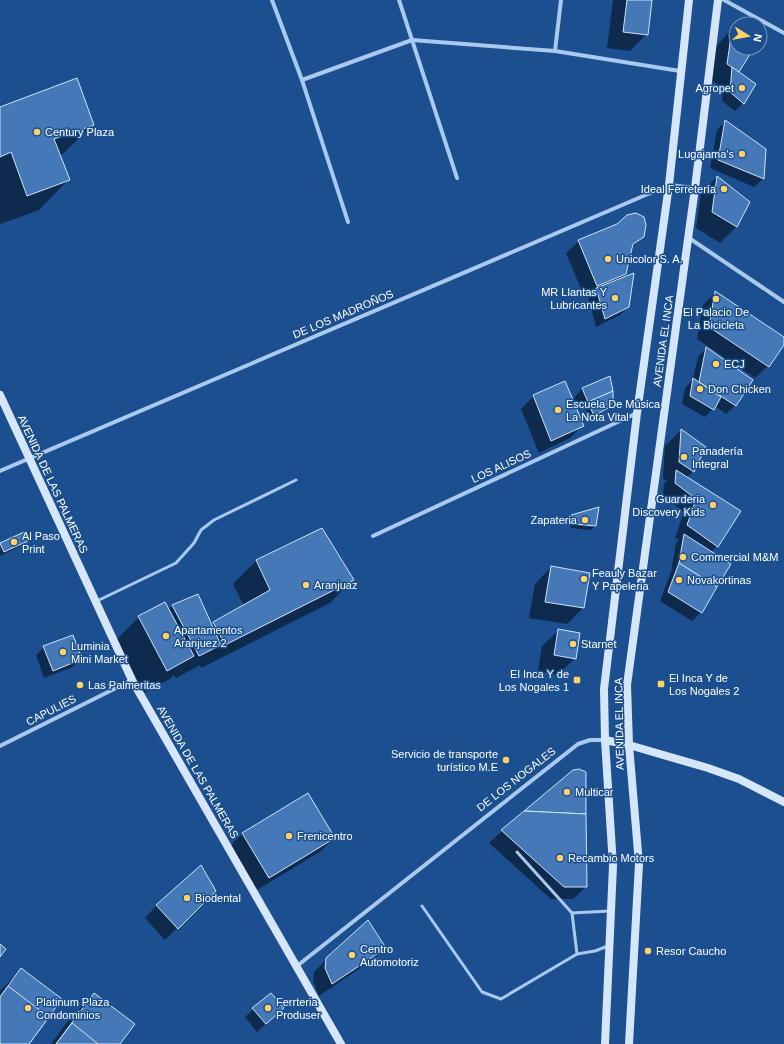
<svg xmlns="http://www.w3.org/2000/svg" width="784" height="1044" font-family="Helvetica,sans-serif">
<style>
.shadow{fill:#0007}
.building{fill:#4478b7;stroke:#cfe3fa}
.lines{fill:none;stroke-linecap:round;stroke-linejoin:round}
.lane{stroke:#a9c9ee;stroke-width:3}
.street{stroke:#a9c9ee;stroke-width:4}
.secondary{stroke:#d6e6fa;stroke-width:8}
.poi-dot{fill:#ffd166;stroke:#1b4f8f;stroke-width:1.5}
.labels{text-anchor:middle;dominant-baseline:central;stroke-width:3;stroke-linejoin:round;paint-order:stroke}
.poi-label{font-size:11px;fill:#fff;stroke:#1b4f8f;text-anchor:start}
.street-label{font-size:11px;fill:#fff;stroke:#1b4f8f}
</style>
<rect width="100%" height="100%" fill="#1b4f8f"/>
<g class="shadow">
<polygon points="613,0 651,0 647,34 630,51 607,48"/>
<polygon points="734,26 736,26 736,48 753,48 738,72 743,103 735,111 722,101 723,89 712,80 716,47"/>
<polygon points="0,108 93,124 63,154 59,156 68,180 39,210 0,224"/>
<polygon points="725,122 765,150 763,179 754,187 710,168 717,130"/>
<polygon points="717,177 749,202 736,227 720,243 696,228 701,193"/>
<polygon points="643,236 632,247 626,273 619,280 628,307 620,315 596,327 588,296 585,298 566,253 579,241"/>
<polygon points="715,293 784,338 784,343 768,366 755,378 697,339 703,305"/>
<polygon points="706,348 752,380 735,406 726,414 715,406 705,417 682,404 685,388 693,379 698,357"/>
<polygon points="610,377 609,407 598,416 590,419 585,407 579,410 574,398 582,389"/>
<polygon points="534,396 583,425 570,438 539,453 521,409"/>
<polygon points="681,430 705,447 693,472 686,478 739,511 717,546 711,552 730,565 701,612 692,621 660,601 671,572 676,543 679,540 675,538 684,512 663,496 664,484 667,481 663,478 665,446"/>
<polygon points="598,508 595,526 591,530 571,528 570,525 593,527 593,525 570,523 570,524 568,520 572,516"/>
<polygon points="322,529 352,580 330,603 201,668 200,665 176,678 174,675 170,679 144,693 116,640 139,617 168,609 172,606 197,595 211,625 244,606 233,584 256,561"/>
<polygon points="23,533 27,541 23,545 0,556 1,544"/>
<polygon points="551,567 583,608 567,624 529,618 535,584"/>
<polygon points="559,630 575,658 558,675 538,671 542,646"/>
<polygon points="44,647 81,659 73,667 44,678 36,655"/>
<polygon points="574,771 586,887 573,899 551,899 489,843 502,831"/>
<polygon points="243,833 334,838 321,851 257,890 230,846"/>
<polygon points="215,891 165,940 145,918 157,905"/>
<polygon points="385,948 372,960 319,996 313,981 314,972 327,959"/>
<polygon points="22,969 27,1044 0,1044 0,991"/>
<polygon points="271,994 283,1008 257,1032 245,1017"/>
<polygon points="94,995 119,1044 51,1044 71,1017"/>
</g>
<g class="building">
<polygon points="627,0 652,0 648,35 623,32"/>
<polygon points="736,25 736,48 754,48 739,72 727,64 732,29"/>
<polygon points="732,67 756,84 744,104 730,92"/>
<polygon points="77,78 94,125 54,139 70,180 27,196 11,152 0,157 0,107"/>
<polygon points="725,120 766,149 764,179 718,160"/>
<polygon points="717,176 750,202 737,227 712,212"/>
<polygon points="636,213 644,217 646,225 644,237 633,244 626,274 597,286 578,240 617,224 627,215"/>
<polygon points="634,273 629,307 605,319 596,288"/>
<polygon points="715,291 784,337 784,345 769,367 709,327"/>
<polygon points="706,347 753,380 736,406 699,382"/>
<polygon points="610,376 613,391 588,402 582,388"/>
<polygon points="693,378 721,397 714,410 690,396"/>
<polygon points="565,381 584,426 551,441 533,395"/>
<polygon points="613,391 613,401 610,407 594,416 588,402"/>
<polygon points="681,429 706,447 694,472 679,462"/>
<polygon points="676,470 741,511 718,547 687,525 696,499 675,483"/>
<polygon points="599,507 596,526 575,524 571,515"/>
<polygon points="322,528 354,580 225,645 213,622 270,590 256,560"/>
<polygon points="24,532 28,541 4,552 0,543"/>
<polygon points="684,534 731,564 717,587 679,563"/>
<polygon points="679,563 717,587 702,613 668,592"/>
<polygon points="551,566 590,573 584,608 545,602"/>
<polygon points="198,594 221,645 199,656 172,605"/>
<polygon points="165,602 194,656 167,671 138,616"/>
<polygon points="558,629 580,633 576,659 554,655"/>
<polygon points="73,635 82,659 53,671 43,646"/>
<polygon points="579,769 586,772 586,814 524,811 573,770"/>
<polygon points="308,793 335,838 269,878 242,833"/>
<polygon points="524,811 586,814 587,887 564,887 501,830"/>
<polygon points="201,865 216,891 178,929 156,905"/>
<polygon points="368,920 386,948 332,984 325,968 326,958"/>
<polygon points="0,944 6,949 0,957"/>
<polygon points="21,968 62,999 29,1044 0,1044 0,997"/>
<polygon points="8,986 49,1017 29,1044 0,1044 0,997"/>
<polygon points="94,993 135,1024 120,1044 56,1044"/>
<polygon points="271,993 284,1008 266,1024 252,1008"/>
<polygon points="72,1023 98,1044 56,1044"/>
</g>
<g class="lines">
<g class="lane">
<polyline points="97,601 176,563 194,543 201,530 214,520 296,480"/>
<polyline points="517,852 572,913 577,954"/>
<polyline points="422,906 482,992 501,999 577,954 595,951 608,946"/>
<polyline points="572,913 610,911"/>
</g>
<g class="street">
<polyline points="272,0 302,80 348,222"/>
<polyline points="399,0 457,178"/>
<polyline points="724,0 784,33"/>
<polyline points="555,51 561,0"/>
<polyline points="302,80 412,40 555,51 680,71"/>
<polyline points="689,238 784,302"/>
<polyline points="0,471 669,185 695,188"/>
<polyline points="373,536 637,413"/>
<polyline points="0,746 132,680"/>
<polyline points="297,966 578,744 590,740 605,740"/>
</g>
<g class="secondary">
<polyline points="0,395 132,680 341,1044"/>
<polyline points="605,740 629,745 708,768 739,779 784,802"/>
<polyline points="605,1044 613,866 605,740 604,689 637,413 669,185 689,0"/>
<polyline points="629,1044 639,864 629,745 627,685 695,188 718,0"/>
</g>
</g>
<g class="poi-dot">
<circle cx="742" cy="88" r="4"/>
<circle cx="37" cy="132" r="4"/>
<circle cx="742" cy="154" r="4"/>
<circle cx="724" cy="189" r="4"/>
<circle cx="608" cy="259" r="4"/>
<circle cx="615" cy="298" r="4"/>
<circle cx="716" cy="299" r="4"/>
<circle cx="716" cy="364" r="4"/>
<circle cx="700" cy="389" r="4"/>
<circle cx="558" cy="410" r="4"/>
<circle cx="684" cy="457" r="4"/>
<circle cx="713" cy="505" r="4"/>
<circle cx="585" cy="520" r="4"/>
<circle cx="14" cy="542" r="4"/>
<circle cx="683" cy="557" r="4"/>
<circle cx="584" cy="579" r="4"/>
<circle cx="679" cy="580" r="4"/>
<circle cx="306" cy="585" r="4"/>
<circle cx="166" cy="636" r="4"/>
<circle cx="573" cy="644" r="4"/>
<circle cx="63" cy="652" r="4"/>
<rect x="573" y="676" width="8" height="8" rx="2"/>
<rect x="657" y="680" width="8" height="8" rx="2"/>
<circle cx="80" cy="685" r="4"/>
<circle cx="506" cy="760" r="4"/>
<circle cx="567" cy="792" r="4"/>
<circle cx="289" cy="836" r="4"/>
<circle cx="560" cy="858" r="4"/>
<circle cx="187" cy="898" r="4"/>
<circle cx="648" cy="951" r="4"/>
<circle cx="352" cy="955" r="4"/>
<circle cx="28" cy="1008" r="4"/>
<circle cx="268" cy="1008" r="4"/>
</g>
<g class="labels">
<g class="poi-label">
<text x="734" y="88" text-anchor="end">Agropet</text>
<text x="45" y="132">Century Plaza</text>
<text x="734" y="154" text-anchor="end">Lugajama's</text>
<text x="716" y="189" text-anchor="end">Ideal Ferretería</text>
<text x="616" y="259">Unicolor S. A.</text>
<text x="607" y="292" text-anchor="end">MR Llantas Y<tspan x="607" dy="13">Lubricantes</tspan></text>
<text x="716" y="312" text-anchor="middle">El Palacio De<tspan x="716" dy="13">La Bicicleta</tspan></text>
<text x="724" y="364">ECJ</text>
<text x="708" y="389">Don Chicken</text>
<text x="566" y="404">Escuela De Música<tspan x="566" dy="13">La Nota Vital</tspan></text>
<text x="692" y="451">Panadería<tspan x="692" dy="13">Integral</tspan></text>
<text x="705" y="499" text-anchor="end">Guarderia<tspan x="705" dy="13">Discovery Kids</tspan></text>
<text x="577" y="520" text-anchor="end">Zapateria</text>
<text x="22" y="536">Al Paso<tspan x="22" dy="13">Print</tspan></text>
<text x="691" y="557">Commercial M&amp;M</text>
<text x="592" y="573">Feauly Bazar<tspan x="592" dy="13">Y Papeleria</tspan></text>
<text x="687" y="580">Novakortinas</text>
<text x="314" y="585">Aranjuaz</text>
<text x="174" y="630">Apartamentos<tspan x="174" dy="13">Aranjuez 2</tspan></text>
<text x="581" y="644">Starnet</text>
<text x="71" y="646">Luminia<tspan x="71" dy="13">Mini Market</tspan></text>
<text x="569" y="674" text-anchor="end">El Inca Y de<tspan x="569" dy="13">Los Nogales 1</tspan></text>
<text x="669" y="678">El Inca Y de<tspan x="669" dy="13">Los Nogales 2</tspan></text>
<text x="88" y="685">Las Palmeritas</text>
<text x="498" y="754" text-anchor="end">Servicio de transporte<tspan x="498" dy="13">turístico M.E</tspan></text>
<text x="575" y="792">Multicar</text>
<text x="297" y="836">Frenicentro</text>
<text x="568" y="858">Recambio Motors</text>
<text x="195" y="898">Biodental</text>
<text x="360" y="949">Centro<tspan x="360" dy="13">Automotoriz</tspan></text>
<text x="656" y="951">Resor Caucho</text>
<text x="36" y="1002">Platinum Plaza<tspan x="36" dy="13">Condominios</tspan></text>
<text x="276" y="1002">Ferrteria<tspan x="276" dy="13">Produser</tspan></text>
</g>
<g class="street-label">
<text transform="translate(343 314) rotate(-23)">DE LOS MADROÑOS</text>
<text transform="translate(663 341) rotate(-82)">AVENIDA EL INCA</text>
<text transform="translate(501 466) rotate(-25)">LOS ALISOS</text>
<text transform="translate(53 484) rotate(65)">AVENIDA DE LAS PALMERAS</text>
<text transform="translate(51 710) rotate(-27)">CAPULIES</text>
<text transform="translate(619 724) rotate(-91)">AVENIDA EL INCA</text>
<text transform="translate(198 772) rotate(60)">AVENIDA DE LAS PALMERAS</text>
<text transform="translate(516 779) rotate(-38)">DE LOS NOGALES</text>
</g>
</g>
<g transform="translate(748 36) rotate(101)"><circle r="19" fill="#1b4f8f" stroke="#7695bc"/>
<path d="M0-3L7 15L0 10L-7 15Z" fill="#ffd166"/>
<text y="-6" font-size="11" font-weight="bold" text-anchor="middle" fill="#ffffff">N</text>
</g>
</svg>
